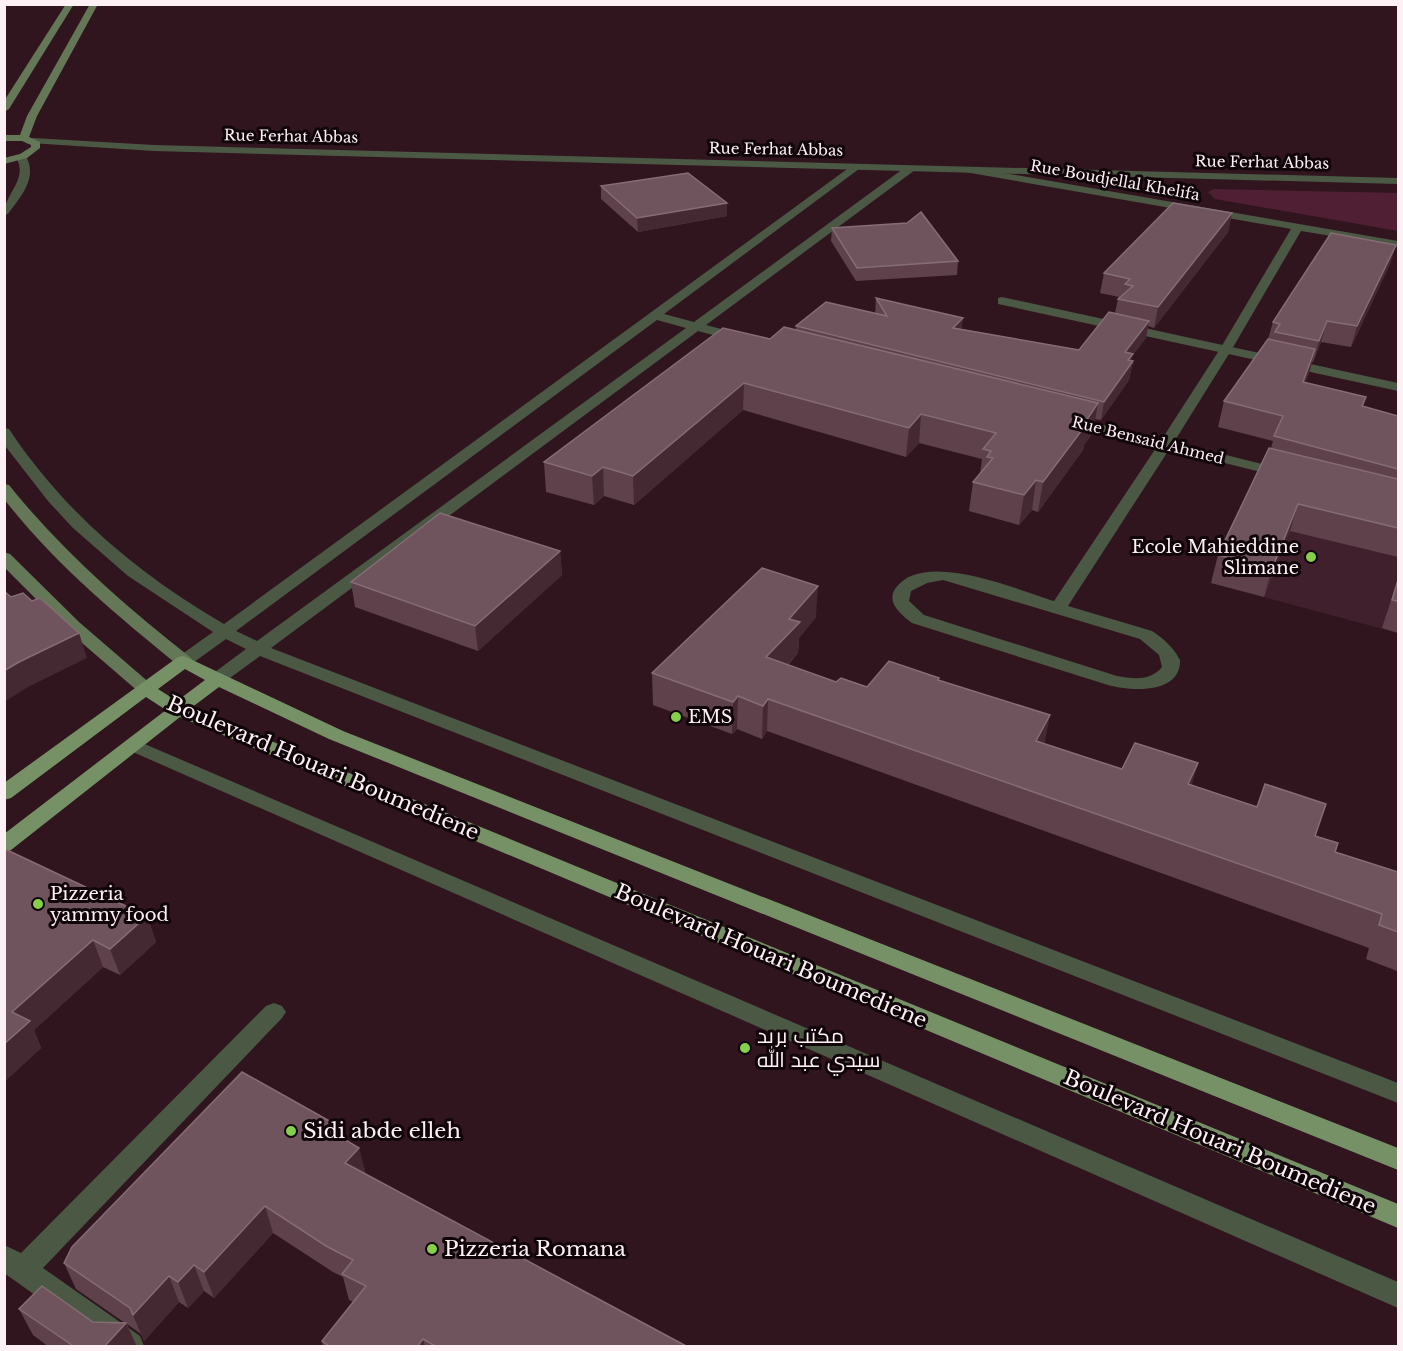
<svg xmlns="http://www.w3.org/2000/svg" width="1403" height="1351" font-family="'Libre Baskerville',Cairo,serif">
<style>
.built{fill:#40202c}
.green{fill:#501f33}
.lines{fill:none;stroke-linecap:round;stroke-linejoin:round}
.service{fill:#4b5844;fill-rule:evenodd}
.minor{fill:#4b5844;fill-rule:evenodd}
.tertiary{fill:#4b5844;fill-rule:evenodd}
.secondary{fill:#647858;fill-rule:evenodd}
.primary{fill:#779167;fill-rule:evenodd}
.wall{fill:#5e414b}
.shaded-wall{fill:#442832}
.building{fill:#6f545d;stroke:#856d75;stroke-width:1.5}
.poi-dot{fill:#86cf4b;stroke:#100509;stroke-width:2}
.labels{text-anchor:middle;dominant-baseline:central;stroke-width:6;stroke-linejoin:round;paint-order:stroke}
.far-street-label{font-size:15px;fill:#fdf1f5;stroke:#100509}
.poi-label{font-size:18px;fill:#fdf1f5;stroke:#100509;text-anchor:start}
.near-street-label{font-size:21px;fill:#fdf1f5;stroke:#100509}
.near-poi-label{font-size:21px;fill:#fdf1f5;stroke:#100509;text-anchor:start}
</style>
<rect width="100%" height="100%" fill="#30151f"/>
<polygon class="built" points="1252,495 1398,531 1398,633 1211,583"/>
<polygon class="green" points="1214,189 1398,193 1398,231 1215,199 1208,192"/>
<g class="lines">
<g class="service">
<polygon points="1002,297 1398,383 1398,391 998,304 998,298"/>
<path d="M1165,441l7,4 -104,161 84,25c12,8 21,16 28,29 1,35 -51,31 -72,25l-196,-62c-10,-8 -26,-20 -17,-34 27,-41 123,1 159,12l106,-159zM943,580l197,59 19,16 3,12c-11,14 -29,12 -45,9l-193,-61 -15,-14 2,-10 16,-8z"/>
<polygon points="274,1003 282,1006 286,1012 282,1018 43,1268 140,1336 144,1346 107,1346 4,1273 4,1245 21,1253 266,1006"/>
</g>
<g class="minor">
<path d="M17,155h8c14,22 -4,41 -17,59l-4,1c0,-22 25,-35 12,-58z"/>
<path d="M854,164l9,2 -199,148 30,8 213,-156h8v4l-209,155 38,10 1,3 -1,3 -5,1 -41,-11 -427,317 1127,435v20l-1138,-447 -37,27h-12l-3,-4 3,-4 35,-26 -20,-10 -36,26h-12l-3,-4 3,-4 35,-25 -85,-56 -55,-48 -25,-27 -42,-54 -2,-19 5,1c55,83 129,145 215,195zM657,320l29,8 -429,313 -21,-10z"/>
<polygon points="969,167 1398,241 1398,247 1301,231 1232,349 1174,442 1286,470 1288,473 1286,476 1281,477 1067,424 1065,421 1072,417 1162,439 1220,349 1291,229 965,172 965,168"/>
<polygon points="133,739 1398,1282 1398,1308 126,749 123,745 126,741"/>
</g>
<polygon class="tertiary" points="33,138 154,145 1398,178 1398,184 154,151 30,143 28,141"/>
<g class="secondary">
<polygon points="66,4 74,4 9,109 4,112 4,101"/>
<polygon points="90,4 98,4 37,116 29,137 40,142 40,148 27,158 4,164 4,158 20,154 31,147 31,145 22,141 4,141 4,135 20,135 27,116"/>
<path d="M4,484l5,1c53,66 115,120 181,172l3,4 -3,4h-12c-63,-51 -124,-102 -174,-166z"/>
<polygon points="4,552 10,554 79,622 152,685 155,689 152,693 140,693 67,630 4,567"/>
</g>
<path class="primary" d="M184,656l159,75 1055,417v22l-1069,-431 -110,-52 -28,21 1207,496v24l-1218,-511 -169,133 -7,2v-18l162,-124 -20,-13 -135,101 -7,2v-17l174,-126zM185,669l20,11 -28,21 -19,-12z"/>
</g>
<g class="wall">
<polygon points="601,186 727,203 727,216 638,232 601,199"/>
<polygon points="1232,213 1228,232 1154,328 1148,326 1146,338 1132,356 1131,361 1133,361 1129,380 1101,420 1095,419 1093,432 1084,445 1083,450 1038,512 1032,510 1019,525 969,511 973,482 980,474 982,459 919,443 906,457 743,410 634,505 604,496 594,505 546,492 544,462 770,339 796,330 796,326 875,314 876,298 962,329 1079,350 1115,313 1118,299 1119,297 1100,293 1104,273"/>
<polygon points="832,228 958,261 957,275 856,281 831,241"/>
<polygon points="1396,245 1390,264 1351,347 1321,342 1313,362 1312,362 1305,382 1366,397 1363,406 1398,416 1398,557 1290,531 1264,597 1211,583 1218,555 1271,448 1273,441 1218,427 1224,401 1268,339 1273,322"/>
<polygon points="560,551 562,575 478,651 355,607 351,582"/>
<polygon points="1398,579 1398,633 1382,628"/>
<polygon points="816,617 799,638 798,653 788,665 836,682 867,687 939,678 939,680 1044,744 1122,769 1198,763 1191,785 1315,836 1335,852 1398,872 1398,979 1397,978 1397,971 1366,959 1369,948 767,731 762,739 737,729 732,734 653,705 652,673"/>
<polygon points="4,852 147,916 156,942 120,975 103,967 34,1030 41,1048 4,1082"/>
<polygon points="342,1128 344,1139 366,1174 688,1347 323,1347 322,1341 353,1302 349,1300 343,1277 333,1272 273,1233 214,1298 204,1291 188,1308 179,1302 144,1341 141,1334 127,1324 137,1347 49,1347 33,1335 19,1309 93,1322 125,1323 76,1289 64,1263"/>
</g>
<g class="shaded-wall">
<polygon points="727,203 727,216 638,232 637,218"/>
<polygon points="1232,213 1228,232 1154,328 1158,307"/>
<polygon points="1396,245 1390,264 1351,347 1357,326"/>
<polygon points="963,318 961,336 953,328"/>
<polygon points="1149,321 1146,338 1132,356 1131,364 1133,361 1129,380 1101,420 1104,402 1125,352"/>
<polygon points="1327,321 1321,342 1313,362 1319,341"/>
<polygon points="1315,349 1309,374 1296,407 1303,382"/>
<polygon points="744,383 743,410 634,505 633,476"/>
<polygon points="1098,403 1093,432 1084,445 1083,450 1038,512 1043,482"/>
<polygon points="921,414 919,443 906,457 909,428"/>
<polygon points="603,467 604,496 594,505 592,476"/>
<polygon points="1036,480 1032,510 1019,525 1024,495"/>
<polygon points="1298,504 1290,531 1264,597 1272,569"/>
<polygon points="560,551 562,575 478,651 475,626"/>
<polygon points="818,586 816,617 799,638 798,653 765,689 766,657 789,619"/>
<polygon points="79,633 87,658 28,687 4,702 4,671 19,662"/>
<polygon points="738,696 737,729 732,734 733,702"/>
<polygon points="768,699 767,731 762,739 763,706"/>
<polygon points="1050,715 1044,747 1036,741"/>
<polygon points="1198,763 1189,795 1188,784"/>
<polygon points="147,916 156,942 120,975 110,949"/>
<polygon points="93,940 103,967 34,1030 41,1048 4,1082 4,1044 12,1012"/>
<polygon points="342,1128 348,1155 337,1135"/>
<polygon points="359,1148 366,1174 345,1163"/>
<polygon points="265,1206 273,1233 214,1298 204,1272"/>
<polygon points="194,1265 204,1291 188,1308 178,1282"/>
<polygon points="169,1276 179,1302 144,1341 133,1315"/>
<polygon points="126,1323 137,1347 104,1347"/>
<polygon points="423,1339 425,1347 417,1347"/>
</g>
<g class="building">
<polygon points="688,173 727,203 637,218 601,186"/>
<polygon points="1173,203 1232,213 1158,307 1118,299 1133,286 1125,284 1130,279 1104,273"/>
<polygon points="921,212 958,261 857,268 832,228 907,223"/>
<polygon points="1331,233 1396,245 1357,326 1327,321 1319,341 1275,332 1280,324 1273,322"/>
<polygon points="876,298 963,318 953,328 1079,350 1109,312 1149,321 1125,352 1133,354 1128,360 1133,361 1104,402 796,326 826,302 887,316"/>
<polygon points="784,327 1098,403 1086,421 1088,422 1043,482 1036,480 1024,495 973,482 993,458 987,457 991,451 983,449 996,433 921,414 909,428 744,383 633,476 603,467 592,476 544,462 723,328 770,339"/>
<polygon points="1268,339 1315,349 1303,382 1366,397 1362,406 1398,416 1398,469 1274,436 1283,416 1224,401"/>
<polygon points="1269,448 1398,479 1398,528 1298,504 1272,569 1218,555"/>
<polygon points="440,513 560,551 475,626 351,582"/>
<polygon points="762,568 818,586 789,619 800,622 766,657 836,682 841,678 867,687 889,661 939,678 938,680 1050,715 1036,741 1088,758 1122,769 1135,743 1198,763 1188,784 1257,807 1265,784 1326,804 1315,836 1338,843 1335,852 1398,872 1398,932 1379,925 1382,914 768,699 763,706 738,696 733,702 652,673"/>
<polygon points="1398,580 1398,601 1392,600"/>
<polygon points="4,591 11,597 23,593 32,601 40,598 79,633 19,662 4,671"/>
<polygon points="7,850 147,916 110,949 93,940 12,1012 30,1021 4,1044 4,852"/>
<polygon points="242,1072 342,1128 337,1135 359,1148 345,1163 688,1347 437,1347 423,1339 417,1347 331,1347 322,1341 366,1286 342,1274 353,1260 326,1246 265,1206 204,1272 194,1265 178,1282 169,1276 133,1315 130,1308 64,1263 72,1247"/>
<polygon points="42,1286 93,1322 126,1323 104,1347 75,1347 19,1309"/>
</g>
<g class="poi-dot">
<circle cx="1311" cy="557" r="6"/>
<circle cx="676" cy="717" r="6"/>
<circle cx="38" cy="904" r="6"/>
<circle cx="745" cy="1048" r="6"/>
<circle cx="291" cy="1131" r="6"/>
<circle cx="432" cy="1249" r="6"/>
</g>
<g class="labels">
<g class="far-street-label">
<text transform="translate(291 136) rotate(1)">Rue Ferhat Abbas</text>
<text transform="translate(776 149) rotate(1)">Rue Ferhat Abbas</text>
<text transform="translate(1262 162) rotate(1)">Rue Ferhat Abbas</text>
<text transform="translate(1115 180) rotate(10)">Rue Boudjellal Khelifa</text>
<text transform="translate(1148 440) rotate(14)">Rue Bensaid Ahmed</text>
</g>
<g class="poi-label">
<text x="1299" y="547" text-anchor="end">Ecole Mahieddine<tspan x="1299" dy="21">Slimane</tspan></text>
<text x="688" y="717">EMS</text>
<text x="50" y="894">Pizzeria<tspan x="50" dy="21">yammy food</tspan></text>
</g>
<g class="near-street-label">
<text transform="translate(323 768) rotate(23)">Boulevard Houari Boumediene</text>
<text transform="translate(771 956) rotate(23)">Boulevard Houari Boumediene</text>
<text transform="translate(1220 1142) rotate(23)">Boulevard Houari Boumediene</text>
</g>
<g class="near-poi-label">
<text x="757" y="1036">مكتب بريد<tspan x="757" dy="24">سيدي عبد الله</tspan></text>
<text x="303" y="1131">Sidi abde elleh</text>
<text x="444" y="1249">Pizzeria Romana</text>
</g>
</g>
<rect width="1403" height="1351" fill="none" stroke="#fdf1f5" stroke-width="12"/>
</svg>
